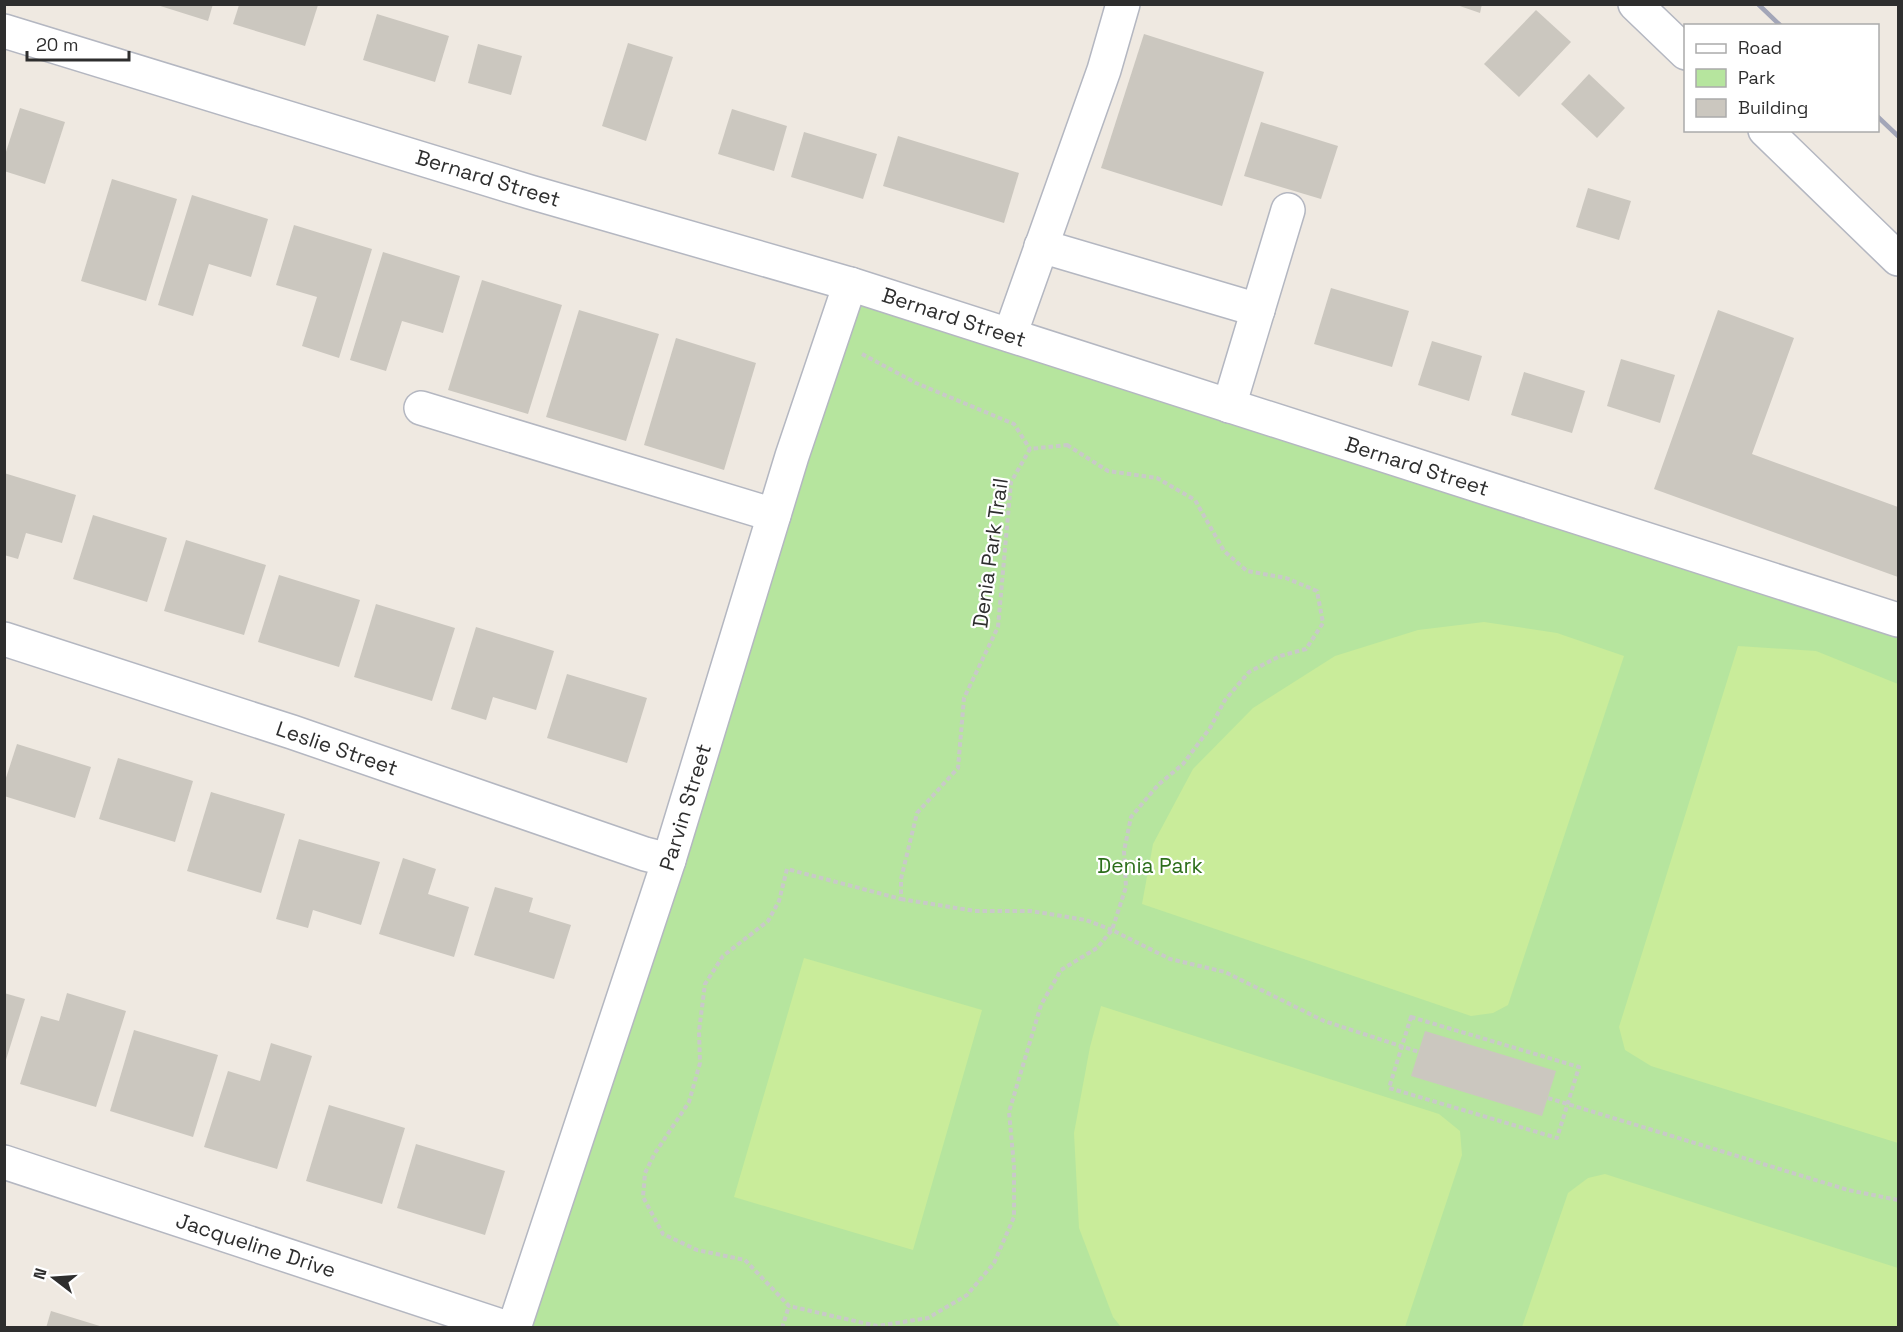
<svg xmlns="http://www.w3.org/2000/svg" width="1903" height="1332" font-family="'Space Grotesk',sans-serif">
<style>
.green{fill:#b6e59e}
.pitch{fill:#c9ec9a}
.building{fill:#cbc7bf}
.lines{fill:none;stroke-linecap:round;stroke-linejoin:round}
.minor-casing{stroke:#b4b7c1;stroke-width:36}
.path{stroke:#c9c9c9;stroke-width:4;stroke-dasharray:4.5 3;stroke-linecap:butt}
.minor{stroke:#fff;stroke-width:33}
.rail{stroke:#a3a6b8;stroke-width:4.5}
.labels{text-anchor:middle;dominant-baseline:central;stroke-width:4.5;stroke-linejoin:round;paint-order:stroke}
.street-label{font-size:21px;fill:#2e2e2e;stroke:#fff}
.park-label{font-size:21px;fill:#2c6e1b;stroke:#fff}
</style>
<rect width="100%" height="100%" fill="#efe9e1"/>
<polygon class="green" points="850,284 1898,615 1898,1327 514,1328"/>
<g class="pitch">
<polygon points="1484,622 1557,633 1624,656 1508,1005 1493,1013 1471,1016 1142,904 1153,844 1193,769 1253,708 1335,656 1418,630"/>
<polygon points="1738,646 1816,651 1898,684 1898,1143 1651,1066 1625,1050 1619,1027"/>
<polygon points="804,958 982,1010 913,1250 734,1197"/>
<polygon points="1101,1006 1439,1114 1460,1131 1462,1155 1405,1327 1121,1327 1113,1317 1079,1228 1074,1133 1090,1047"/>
<polygon points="1605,1174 1898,1268 1898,1327 1522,1327 1568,1193 1588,1178"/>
</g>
<g class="building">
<polygon points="154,4 213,4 208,21"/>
<polygon points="1454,4 1482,4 1480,13"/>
<polygon points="239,5 318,5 305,46 233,24"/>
<polygon points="1536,10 1571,42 1519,97 1484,64"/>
<polygon points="377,14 449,36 435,82 363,60"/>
<polygon points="1144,34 1264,72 1222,206 1101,168"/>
<polygon points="628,43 673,57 646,141 602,126"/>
<polygon points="478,44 522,56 511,95 468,83"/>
<polygon points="1589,74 1625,108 1597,138 1561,104"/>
<polygon points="20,108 65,122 45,184 4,171 4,158"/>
<polygon points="732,109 787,126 774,171 718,154"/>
<polygon points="1261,122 1338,146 1321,199 1244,176"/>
<polygon points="804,132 877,154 863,199 791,177"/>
<polygon points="898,136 1019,173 1004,223 883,186"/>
<polygon points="112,179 177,199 146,301 81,281"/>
<polygon points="1588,188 1631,201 1619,240 1576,227"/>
<polygon points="192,195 268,219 251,277 209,264 193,316 158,305"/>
<polygon points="294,225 372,249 339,358 302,346 317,297 276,285"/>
<polygon points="383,252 460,276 443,333 402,321 386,371 350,360"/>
<polygon points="482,280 562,305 528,414 448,390"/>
<polygon points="1331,288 1409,311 1392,367 1314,344"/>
<polygon points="579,310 659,334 626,441 546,417"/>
<polygon points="1718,310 1794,338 1752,454 1898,507 1898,577 1654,489"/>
<polygon points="676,338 756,363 724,470 644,445"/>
<polygon points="1432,341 1482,356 1469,401 1418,385"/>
<polygon points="1621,359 1675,375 1660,423 1607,406"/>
<polygon points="1524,372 1585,391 1572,433 1511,415"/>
<polygon points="4,473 76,495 62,543 26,533 18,559 4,555"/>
<polygon points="93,515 167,538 147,602 73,579"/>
<polygon points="186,540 266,565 244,635 164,611"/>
<polygon points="279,575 360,600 339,667 258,642"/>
<polygon points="376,604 455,628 432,701 354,677"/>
<polygon points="476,627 554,651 536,710 493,697 486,720 451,709"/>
<polygon points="567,674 647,698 627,763 547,738"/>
<polygon points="17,744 91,767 75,818 4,796 4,784"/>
<polygon points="118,758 193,781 175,842 99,819"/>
<polygon points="211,792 285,814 261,893 187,871"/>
<polygon points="299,839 380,862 361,925 313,910 308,928 276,919"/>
<polygon points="403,858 436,869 428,894 469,907 454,957 379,934"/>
<polygon points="495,887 533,898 529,912 571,925 554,979 474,955"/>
<polygon points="4,993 25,999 5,1063 4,1063"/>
<polygon points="67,993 126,1011 96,1107 20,1084 41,1016 59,1021"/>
<polygon points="134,1030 218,1055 193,1137 110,1111"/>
<polygon points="1425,1031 1556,1071 1542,1116 1411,1076"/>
<polygon points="271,1043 312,1056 277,1169 204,1147 228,1071 260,1081"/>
<polygon points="329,1105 405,1128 382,1204 306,1181"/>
<polygon points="416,1144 505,1171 485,1235 397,1208"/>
<polygon points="51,1311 103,1327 103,1328 46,1328"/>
</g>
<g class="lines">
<g class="minor-casing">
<g id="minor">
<polyline points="1635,4 1686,53"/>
<polyline points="4,31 530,192 850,284 1898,620"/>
<polyline points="1765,130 1898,259"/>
<polyline points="1041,246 1258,310"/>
<polyline points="1010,335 1104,70 1123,4"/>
<polyline points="1229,406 1288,210"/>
<polyline points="421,408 774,515"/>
<polyline points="4,639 292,732 645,854 669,860"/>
<polyline points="4,1162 507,1328"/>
<polyline points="514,1328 669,860 792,456 850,284"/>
</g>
</g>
<g class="path">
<polyline points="862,354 916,383 1014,424 1030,449"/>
<polygon points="1067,445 1108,471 1157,478 1195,500 1224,551 1247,571 1286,578 1317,591 1323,623 1306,649 1280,656 1249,672 1225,700 1210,728 1183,764 1158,785 1131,817 1124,851 1126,887 1112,930 1097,948 1061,970 1041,1005 1009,1112 1014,1166 1014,1217 994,1263 967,1295 928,1318 877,1326 789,1306 745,1260 697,1250 663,1234 643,1197 645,1173 655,1153 689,1102 700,1063 699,1031 705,984 723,956 768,921 779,901 787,869 901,899 901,879 917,813 958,768 964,698 998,627 1011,482 1030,449"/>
<polyline points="901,899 975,911 1031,911 1086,920 1112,930 1170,959 1225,972 1324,1021 1419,1052"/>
<polygon points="1411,1017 1579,1067 1557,1138 1389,1088"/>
<polyline points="1548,1098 1848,1190 1898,1200"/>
<polyline points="782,1328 789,1306"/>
</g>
<use href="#minor" class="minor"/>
<g class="rail">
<polyline points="1758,4 1781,26"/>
<polyline points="1878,117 1898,136"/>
</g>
</g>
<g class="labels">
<g class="street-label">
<text transform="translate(488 178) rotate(17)">Bernard Street</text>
<text transform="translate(954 317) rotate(18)">Bernard Street</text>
<text transform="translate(1417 466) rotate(18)">Bernard Street</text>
<text transform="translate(990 553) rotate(-82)">Denia Park Trail</text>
<text transform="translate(337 748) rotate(19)">Leslie Street</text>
<text transform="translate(685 807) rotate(-73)">Parvin Street</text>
<text transform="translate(256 1245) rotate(18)">Jacqueline Drive</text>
</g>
<g class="park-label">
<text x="1150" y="865">Denia Park</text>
</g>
</g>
<rect width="1903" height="1332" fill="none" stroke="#2e2e2e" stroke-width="12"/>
<rect x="1684" y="24" width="195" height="108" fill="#ffffff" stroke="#ababab" stroke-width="1.5"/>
<rect x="1696" y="44" width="30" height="9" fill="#ffffff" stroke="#ababab" stroke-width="1.5"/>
<text x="1738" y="54" font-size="18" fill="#2e2e2e">Road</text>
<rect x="1696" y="69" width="30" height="18" fill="#b6e59e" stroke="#ababab" stroke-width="1.5"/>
<text x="1738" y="84" font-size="18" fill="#2e2e2e">Park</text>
<rect x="1696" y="99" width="30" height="18" fill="#cbc7bf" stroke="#ababab" stroke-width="1.5"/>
<text x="1738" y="114" font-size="18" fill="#2e2e2e">Building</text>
<g transform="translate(54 1278) rotate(287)" stroke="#ffffff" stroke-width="4.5" paint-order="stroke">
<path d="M0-4.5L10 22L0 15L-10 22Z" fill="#2e2e2e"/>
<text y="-9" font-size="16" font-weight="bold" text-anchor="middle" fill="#2e2e2e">N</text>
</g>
<path d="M27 51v9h102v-9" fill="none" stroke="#2e2e2e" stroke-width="3"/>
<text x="36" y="51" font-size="18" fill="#2e2e2e" stroke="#ffffff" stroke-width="4.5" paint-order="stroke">20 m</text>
</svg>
